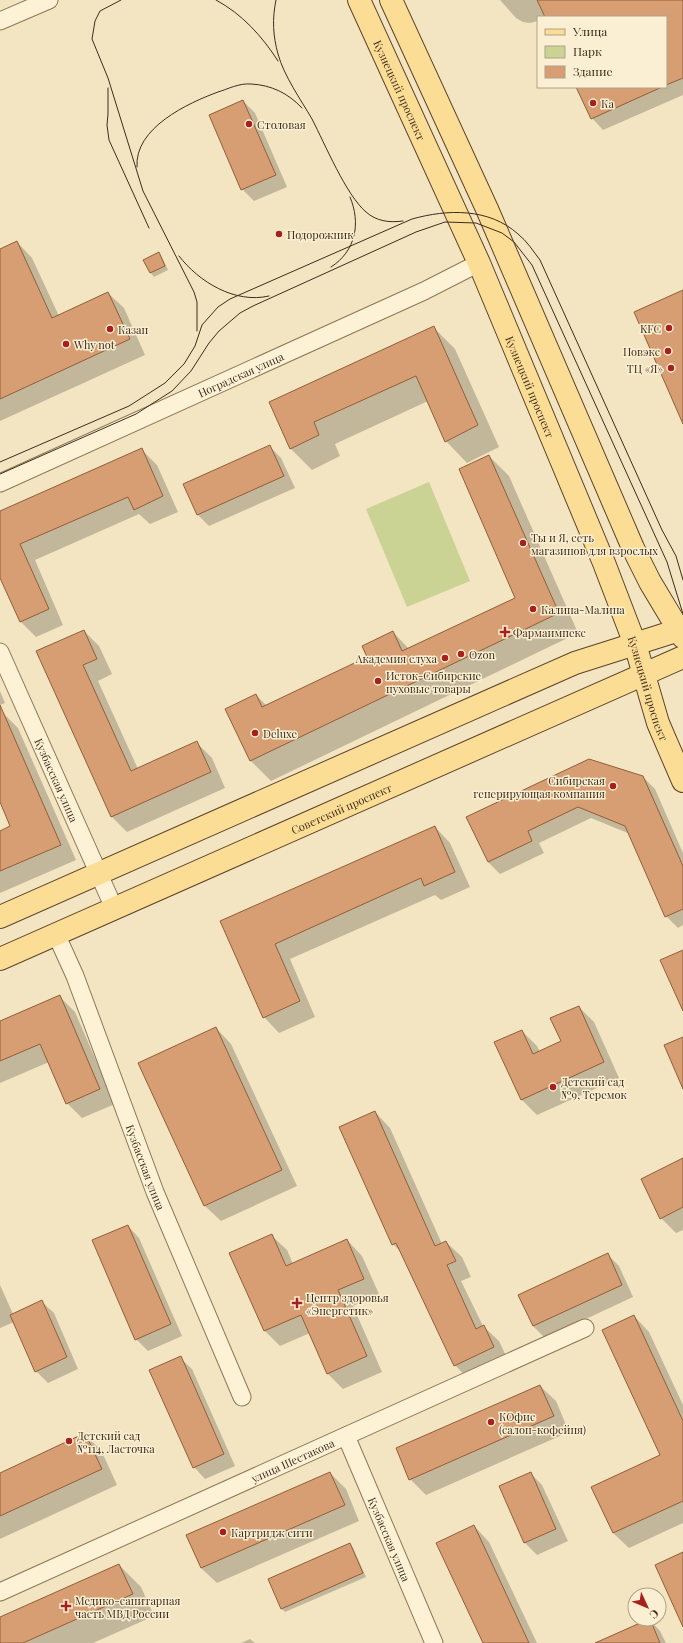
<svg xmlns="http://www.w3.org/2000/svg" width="683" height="1643" font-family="'Playfair Display',serif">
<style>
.green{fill:#cad394}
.shadow{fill:#0003}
.building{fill:#d69e72;stroke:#925e39}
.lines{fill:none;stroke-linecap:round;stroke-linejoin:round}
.street-casing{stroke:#907656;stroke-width:19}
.primary-casing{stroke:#5d432b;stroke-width:24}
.street{stroke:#fdf2d6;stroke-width:17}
.primary{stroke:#fbdd95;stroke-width:22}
.tram{stroke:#3e2d1c;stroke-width:1}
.poi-dot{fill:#a6201e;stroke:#faefd2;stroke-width:1.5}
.labels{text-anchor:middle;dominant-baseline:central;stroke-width:3;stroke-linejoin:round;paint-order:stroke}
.street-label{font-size:11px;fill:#3e2d1c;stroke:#faefd2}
.poi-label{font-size:11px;fill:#3e2d1c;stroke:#faefd2;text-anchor:start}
</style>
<rect width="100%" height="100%" fill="#f3e5c1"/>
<polygon class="green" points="429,482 470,581 407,607 366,509"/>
<g class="shadow">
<polygon points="500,0 683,0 683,95 603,130 592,118 578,87 666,87 666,17 545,16 538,17 538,21 530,23 523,22 516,18"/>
<polygon points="243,101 255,113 287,187 254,201 242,189"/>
<polygon points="17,242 32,258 59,316 108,293 124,308 145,355 0,421 0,250"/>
<polygon points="158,254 162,257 168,270 154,277 151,273 145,260"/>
<polygon points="433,327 455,349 499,447 467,463 446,441 428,401 335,444 340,456 312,470 290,448 270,402"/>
<polygon points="269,446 281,458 295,488 209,526 198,515"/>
<polygon points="142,450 157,465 178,512 150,524 139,514 35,560 63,625 36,637 20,621 0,575 0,513"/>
<polygon points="489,456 509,476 578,633 271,781 251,761 226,710 256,695 267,706 368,658 393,632 409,649 517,599"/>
<polygon points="84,631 99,646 112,674 98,681 138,769 196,742 212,758 225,788 127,832 111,816 37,651"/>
<polygon points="0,691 5,703 0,705"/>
<polygon points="3,713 18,728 76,860 0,893 0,832 12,827 0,800 0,714"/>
<polygon points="643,777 655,789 683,853 683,925 678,928 666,916 630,834 591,818 539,843 544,853 500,874 488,862 468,817"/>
<polygon points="435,827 450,843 470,887 441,900 435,895 290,959 315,1017 279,1033 264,1017 222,922"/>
<polygon points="59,996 75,1012 115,1104 82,1118 67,1103 49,1062 0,1083 0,1022"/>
<polygon points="579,1007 594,1022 619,1078 537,1115 522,1100 522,1031 537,1046 540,1052 562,1042"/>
<polygon points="216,1028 231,1044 297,1186 221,1221 205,1206 140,1063"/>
<polygon points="375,1112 390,1128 442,1244 446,1242 462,1257 471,1277 461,1281 483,1326 499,1341 509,1362 470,1381 455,1365 402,1253 393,1244"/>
<polygon points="683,1159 683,1230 676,1233 661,1218"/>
<polygon points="128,1226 139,1238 182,1336 148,1351 136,1339"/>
<polygon points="271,1235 287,1250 293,1264 347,1240 362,1256 379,1294 353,1306 382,1372 343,1389 328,1374 310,1333 280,1346 265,1331 230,1253"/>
<polygon points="608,1255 619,1266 633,1297 545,1338 533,1326 519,1296"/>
<polygon points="0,1285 13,1314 42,1302 54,1313 78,1369 48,1383 36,1371 14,1322 0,1328"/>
<polygon points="634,1316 649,1332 683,1405 683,1523 629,1548 613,1533 592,1488 662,1456"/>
<polygon points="180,1358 192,1369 235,1466 205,1479 194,1467"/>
<polygon points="540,1386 556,1401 569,1432 426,1495 410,1479"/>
<polygon points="85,1435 101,1450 117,1485 0,1539 0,1474"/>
<polygon points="330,1473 346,1489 359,1521 217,1583 201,1568"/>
<polygon points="530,1473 542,1485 568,1541 537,1555 525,1543 500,1487"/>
<polygon points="474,1526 489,1542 537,1643 484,1643"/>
<polygon points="350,1544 353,1548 366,1577 285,1612 282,1609"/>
<polygon points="119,1565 141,1587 154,1616 93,1643 0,1643 0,1618"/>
<polygon points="650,1620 660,1631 666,1643 619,1643"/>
<polygon points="250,1639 255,1643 241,1643"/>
</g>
<g class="building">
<polygon points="537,0 683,0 683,78 666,85 666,17 545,17"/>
<polygon points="576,87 662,87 591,119"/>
<polygon points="243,100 276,175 241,190 209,115"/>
<polygon points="17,241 52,318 108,292 130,339 0,399 0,249"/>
<polygon points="159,252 165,266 150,273 143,260"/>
<polygon points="683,290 683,424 634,312"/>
<polygon points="434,326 478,425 445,442 416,376 314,422 319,435 290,449 269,402"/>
<polygon points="270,445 284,476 197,515 183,484"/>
<polygon points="142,448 163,496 134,510 128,497 20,544 49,609 20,622 0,578 0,511"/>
<polygon points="489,455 559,613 250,761 225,709 256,694 262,707 367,657 362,646 393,631 402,651 515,598 459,469"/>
<polygon points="84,630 97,659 83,665 131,771 197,741 211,772 111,817 36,651"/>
<polygon points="0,705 61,845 0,871 0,831 10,826 0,802"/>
<polygon points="589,759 643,776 683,866 683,909 665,917 625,826 578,807 528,831 532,841 488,862 466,817"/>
<polygon points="435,826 455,872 424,886 421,878 275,944 300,1001 263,1018 220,921"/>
<polygon points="683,950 683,1011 660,960"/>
<polygon points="60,995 100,1089 66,1104 40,1044 0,1061 0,1021"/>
<polygon points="579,1006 604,1062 521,1100 494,1042 522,1030 533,1054 561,1041 550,1018"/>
<polygon points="216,1027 282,1170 204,1206 138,1063"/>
<polygon points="683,1037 683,1089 664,1045"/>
<polygon points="375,1111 435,1246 446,1241 456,1261 447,1265 476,1329 484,1325 494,1347 454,1366 396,1243 392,1245 339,1127"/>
<polygon points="683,1158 683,1207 660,1219 641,1179"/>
<polygon points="128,1225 171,1324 135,1340 92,1240"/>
<polygon points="272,1234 286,1266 347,1239 364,1279 338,1290 367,1356 327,1374 301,1315 264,1331 229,1253"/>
<polygon points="608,1253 622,1285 533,1326 518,1295"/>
<polygon points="42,1300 67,1357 35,1372 10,1315"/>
<polygon points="634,1315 683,1421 683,1501 613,1533 591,1487 660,1455 602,1330"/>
<polygon points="181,1356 224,1454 193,1468 149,1370"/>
<polygon points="540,1385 554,1416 409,1480 396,1448"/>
<polygon points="85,1433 102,1469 0,1516 0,1473"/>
<polygon points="330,1472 345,1505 201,1568 186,1535"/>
<polygon points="531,1472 556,1529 524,1543 499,1486"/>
<polygon points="474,1525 529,1643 483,1643 436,1543"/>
<polygon points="350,1543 363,1573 281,1609 268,1579"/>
<polygon points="683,1552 683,1627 655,1565"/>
<polygon points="119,1564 133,1594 23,1643 0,1643 0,1617"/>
<polygon points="650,1619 660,1643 595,1643 649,1619"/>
</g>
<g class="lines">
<g class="street-casing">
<g id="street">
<polyline points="0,21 49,0"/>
<path id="s1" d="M0,483l424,-192 55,-28"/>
<path id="s2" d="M0,652l114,256"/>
<path id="s3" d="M56,934l19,42 80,216 87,205"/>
<path id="s4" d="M346,1436l88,207"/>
<path id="s5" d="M0,1592l585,-264"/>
</g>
</g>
<g class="primary-casing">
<g id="primary">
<path id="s6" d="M359,0l120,263 125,300 31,81 23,79 25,58"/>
<polyline points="391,0 487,209 633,548 650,582 683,637"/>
<polyline points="0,917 575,663 679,630"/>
<path id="s7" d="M0,959l683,-302"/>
</g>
</g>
<use href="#street" class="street"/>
<use href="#primary" class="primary"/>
<g class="tram">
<polyline points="121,0 100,11 95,21 92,39 108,78 143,191 194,292 197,302 197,331"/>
<path d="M216,0c26,14 46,36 62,61"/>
<path d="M276,0c-4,19 -3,36 2,54 6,22 23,46 34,65 13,25 34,76 54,93 10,9 23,11 37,9"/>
<polyline points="108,88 108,114 107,125 109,140 149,228"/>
<path d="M137,167c-3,-39 51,-64 81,-75 10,-3 21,-9 33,-8 20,1 37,9 51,24"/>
<path d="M179,256c20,26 56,48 90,40"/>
<path d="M331,267c25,-16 30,-44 19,-70"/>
<path d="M0,462l129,-56 36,-23 19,-19 11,-18 7,-21 16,-18 12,-8 182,-80c36,-10 77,-11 106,15 9,7 15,17 22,26l122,270 14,26 7,24"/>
<polyline points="0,474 136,414 172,391 191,371 209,343 219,331 240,313 253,306 416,232 445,222 476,223 502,233 514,242 532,265 667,562 683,614"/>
</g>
</g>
<g class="poi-dot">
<circle cx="593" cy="103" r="4"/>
<circle cx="249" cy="124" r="4"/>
<circle cx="279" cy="234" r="4"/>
<circle cx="669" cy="328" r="4"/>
<circle cx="110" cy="329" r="4"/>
<circle cx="66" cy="344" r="4"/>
<circle cx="668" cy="351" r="4"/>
<circle cx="671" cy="368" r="4"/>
<circle cx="523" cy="543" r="4"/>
<circle cx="533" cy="609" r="4"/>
<path d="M503 626h4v4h4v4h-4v4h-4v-4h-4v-4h4z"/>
<circle cx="461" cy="654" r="4"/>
<circle cx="445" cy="658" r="4"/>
<circle cx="378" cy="681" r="4"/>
<circle cx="255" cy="733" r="4"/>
<circle cx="613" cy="786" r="4"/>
<circle cx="553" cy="1087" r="4"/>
<path d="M295 1297h4v4h4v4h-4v4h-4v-4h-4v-4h4z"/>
<circle cx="491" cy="1422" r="4"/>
<circle cx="69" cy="1441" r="4"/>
<circle cx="223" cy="1532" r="4"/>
<path d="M64 1600h4v4h4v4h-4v4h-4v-4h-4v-4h4z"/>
</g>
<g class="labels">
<g class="street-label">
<text stroke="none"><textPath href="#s6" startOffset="99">Кузнецкий проспект</textPath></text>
<text stroke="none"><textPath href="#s1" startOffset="264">Ноградская улица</textPath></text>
<text stroke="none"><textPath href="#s6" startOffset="423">Кузнецкий проспект</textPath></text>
<text stroke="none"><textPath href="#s6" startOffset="747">Кузнецкий проспект</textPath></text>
<text stroke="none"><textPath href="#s2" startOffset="140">Кузбасская улица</textPath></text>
<text stroke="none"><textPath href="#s7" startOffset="373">Советский проспект</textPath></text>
<text stroke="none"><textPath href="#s3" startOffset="250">Кузбасская улица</textPath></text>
<text stroke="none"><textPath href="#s5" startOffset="321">улица Шестакова</textPath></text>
<text stroke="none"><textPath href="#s4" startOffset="112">Кузбасская улица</textPath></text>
</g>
<g class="poi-label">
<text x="601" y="103">Ка</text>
<text x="257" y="124">Столовая</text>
<text x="287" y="234">Подорожник</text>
<text x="661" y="328" text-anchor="end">KFC</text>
<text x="118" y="329">Казан</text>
<text x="74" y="344">Why not</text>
<text x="660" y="351" text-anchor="end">Новэкс</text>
<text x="663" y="368" text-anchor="end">ТЦ «Я»</text>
<text x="531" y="537">Ты и Я, сеть<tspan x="531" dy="13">магазинов для взрослых</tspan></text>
<text x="541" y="609">Калина-Малина</text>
<text x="513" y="632">Фармаимпекс</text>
<text x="469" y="654">Ozon</text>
<text x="437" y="658" text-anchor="end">Академия слуха</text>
<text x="386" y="675">Исток-Сибирские<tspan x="386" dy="13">пуховые товары</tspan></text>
<text x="263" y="733">Deluxe</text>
<text x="605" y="780" text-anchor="end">Сибирская<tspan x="605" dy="13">генерирующая компания</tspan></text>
<text x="561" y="1081">Детский сад<tspan x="561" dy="13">№9, Теремок</tspan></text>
<text x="306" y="1297">Центр здоровья<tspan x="306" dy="13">«Энергетик»</tspan></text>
<text x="499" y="1416">КОфис<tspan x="499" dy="13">(салон-кофейня)</tspan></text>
<text x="77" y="1435">Детский сад<tspan x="77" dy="13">№114, Ласточка</tspan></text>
<text x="231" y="1532">Картридж сити</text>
<text x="75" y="1600">Медико-санитарная<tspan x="75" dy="13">часть МВД России</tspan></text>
</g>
</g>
<rect x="537" y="16" width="130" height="72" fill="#faefd2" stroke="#afa189"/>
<rect x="545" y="29" width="20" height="6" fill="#fbdd95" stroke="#afa189"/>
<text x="573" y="36" font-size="12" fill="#3e2d1c">Улица</text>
<rect x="545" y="46" width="20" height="12" fill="#cad394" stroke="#afa189"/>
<text x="573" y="56" font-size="12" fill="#3e2d1c">Парк</text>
<rect x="545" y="66" width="20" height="12" fill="#d69e72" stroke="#afa189"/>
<text x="573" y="76" font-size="12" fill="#3e2d1c">Здание</text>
<g transform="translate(647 1607) rotate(134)"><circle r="19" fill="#faefd2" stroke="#afa189"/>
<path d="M0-3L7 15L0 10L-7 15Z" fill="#a6201e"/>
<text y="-6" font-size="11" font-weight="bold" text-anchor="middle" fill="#3e2d1c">С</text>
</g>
</svg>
